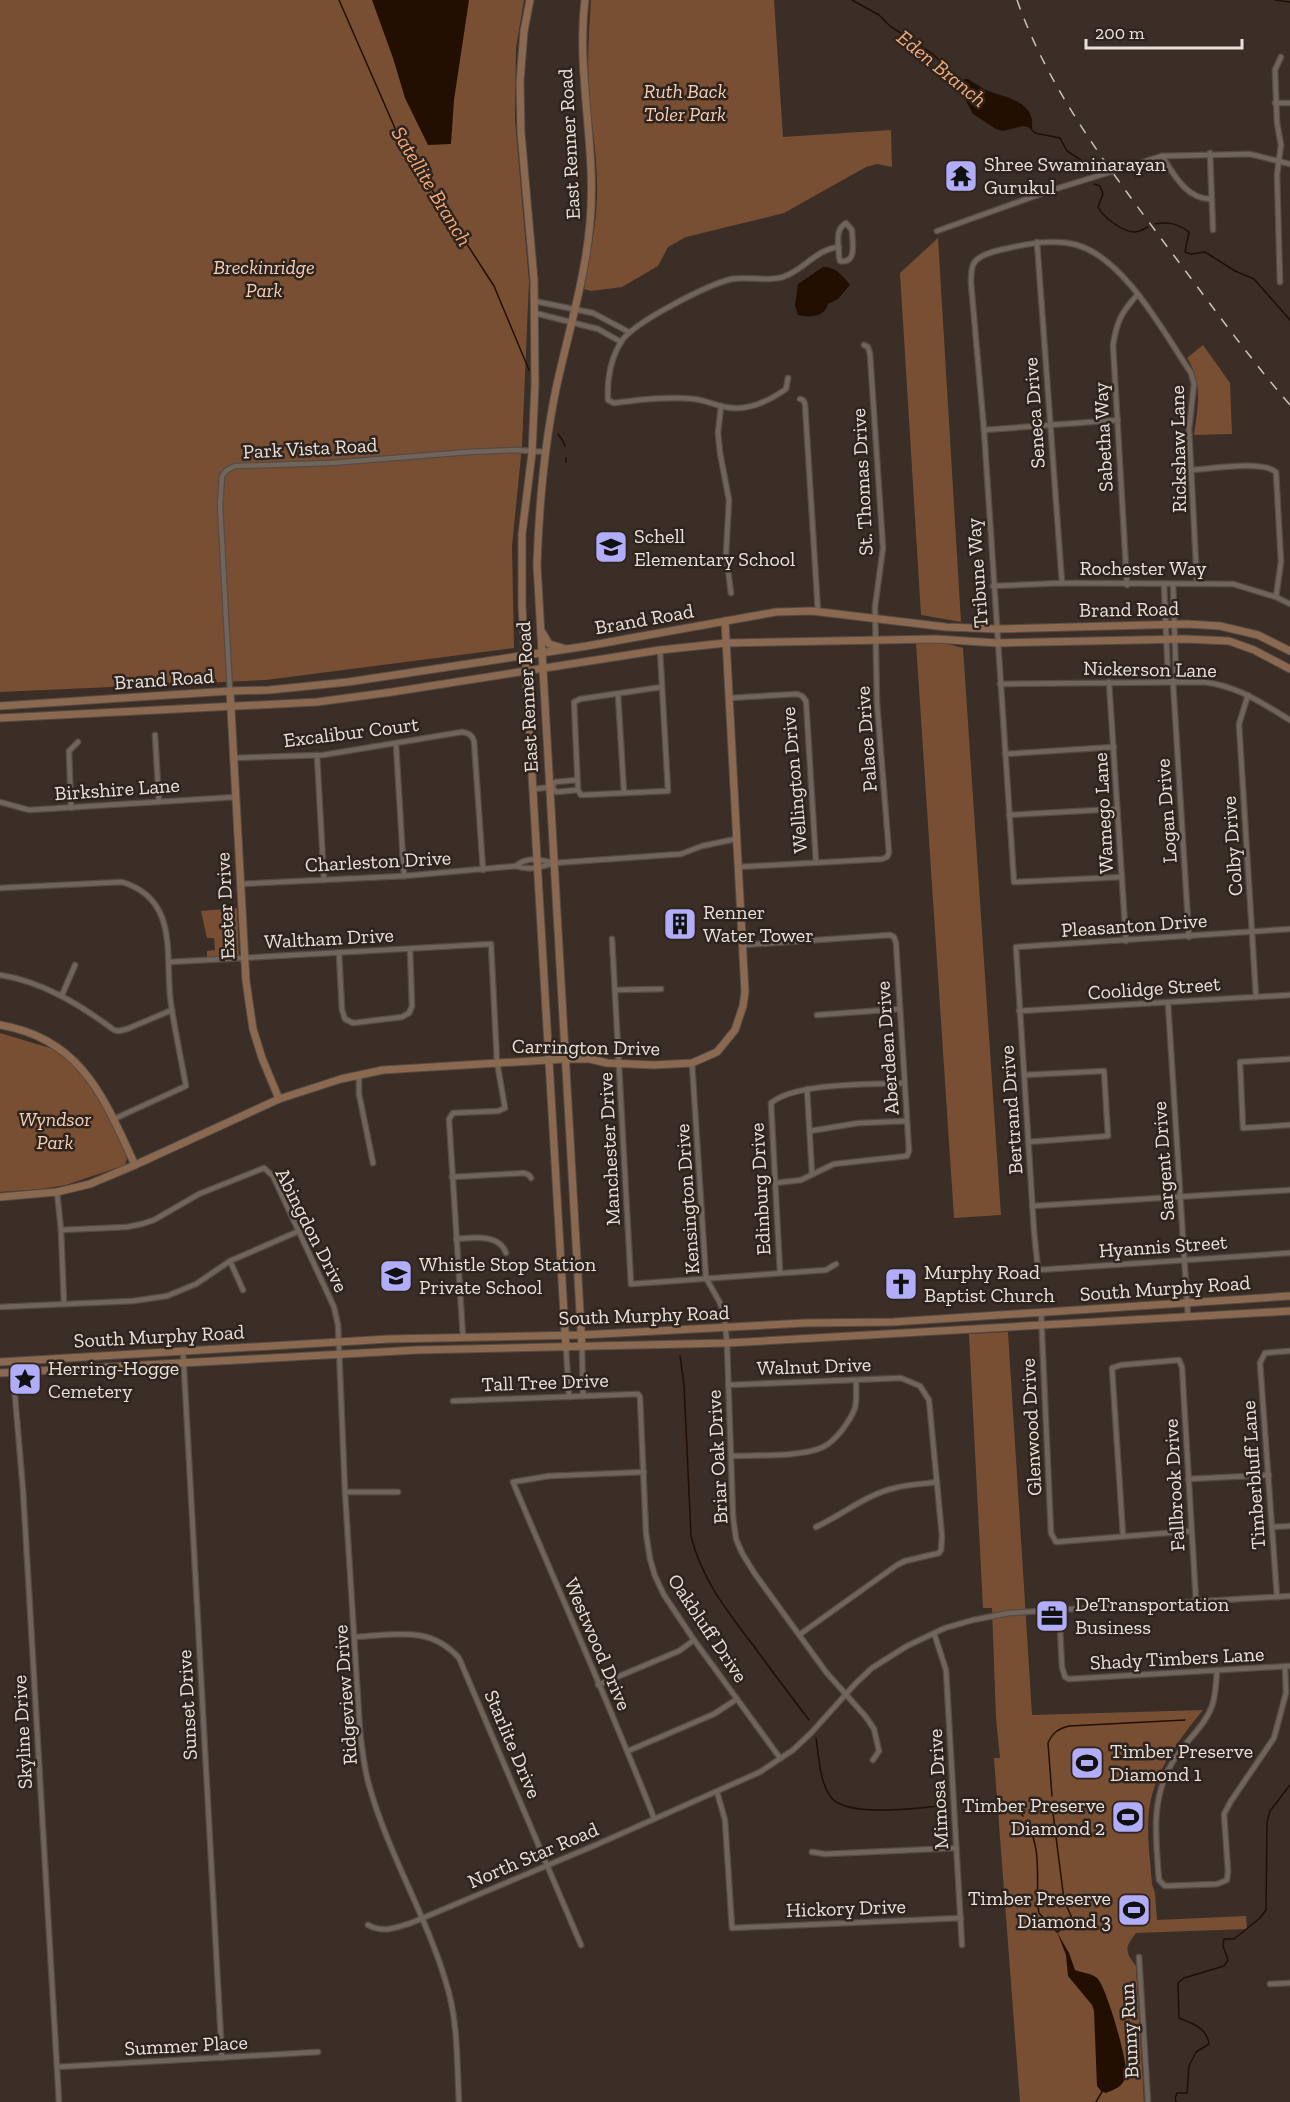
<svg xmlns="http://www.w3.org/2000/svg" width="1290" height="2102" font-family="'Zilla Slab',serif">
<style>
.park{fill:#784f33}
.water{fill:#230f02}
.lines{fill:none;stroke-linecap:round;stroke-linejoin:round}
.stream{stroke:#230f02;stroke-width:1.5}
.street-casing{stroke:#554b44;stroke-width:7}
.secondary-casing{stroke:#554b44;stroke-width:9}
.street{stroke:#71645b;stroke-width:4.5}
.secondary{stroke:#8b6950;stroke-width:7}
.rail{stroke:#cac1bc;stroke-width:1.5;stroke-dasharray:10 10;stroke-linecap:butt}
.labels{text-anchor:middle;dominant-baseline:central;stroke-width:5;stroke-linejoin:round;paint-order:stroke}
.park-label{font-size:20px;font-style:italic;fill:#f7d1b7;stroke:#2f241d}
.street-label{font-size:20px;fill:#e9e1dc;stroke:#2f241d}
.poi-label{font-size:20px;fill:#e9e1dc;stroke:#2f241d;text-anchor:start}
.water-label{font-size:21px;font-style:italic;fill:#f5ab78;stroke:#2f241d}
</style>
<rect width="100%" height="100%" fill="#3a2e27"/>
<g class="park">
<polygon points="0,0 524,0 516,48 515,120 529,281 522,446 512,546 514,648 266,680 0,692"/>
<path d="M591,0h183l9,137 108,-7 1,37 -15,-3 -11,3 -82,46 -98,24 -18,10 -10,19 -36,21 -31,4 -7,-2c6,-34 14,-70 13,-105 0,-31 -6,-61 -8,-92 -2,-31 0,-61 2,-92z"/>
<polygon points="938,238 961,622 921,615 900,273"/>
<path d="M1203,345l27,38 2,51 -38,1c4,-26 9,-53 -7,-77z"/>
<polygon points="916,643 944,643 963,648 1001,1215 954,1218"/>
<polygon points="237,908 239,956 207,958 207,951 215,950 214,938 207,938 201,911"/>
<polygon points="0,1033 53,1049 72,1064 91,1086 106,1111 127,1158 125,1165 66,1185 41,1189 0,1192"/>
<path d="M1008,1332l24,383 171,-5c-22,27 -44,55 -52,89 -6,27 -1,58 1,85l3,9 2,27 89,-4 1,13 -111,4c-11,15 -12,17 0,33l8,136h-124l-26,-344h6l-4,-40 -4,-110h-9l-14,-274z"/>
</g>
<g class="water">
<polygon points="372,0 469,0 454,100 451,144 428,145 405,98 393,58"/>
<path d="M964,79h4c5,3 11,7 16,10 19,9 51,10 48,39l-9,-2 -20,5 -7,-2 -23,-15 -9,-17 -5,-5z"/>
<path d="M823,267c13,0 19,8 27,18l-12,14 -10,5c-3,13 -19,14 -30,11l-3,-10 3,-21z"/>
<path d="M1057,1932l12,21 6,17c7,3 16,3 22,8 9,7 32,87 29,98 -3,11 -11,13 -20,17l-5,-2 -4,-5 -3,-75 -2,-6 -24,-29 -2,-21z"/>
</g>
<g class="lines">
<g class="stream">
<polyline points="339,0 401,142 494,286 529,370"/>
<polyline points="852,0 879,15 890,26 934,55 963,85"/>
<polyline points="1275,0 1290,2"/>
<polyline points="1029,127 1035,133 1060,138 1067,151 1081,160 1089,173"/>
<path d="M1094,184l6,2 3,8 -5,13c5,10 25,25 36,25 6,0 10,-3 14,-5"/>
<path d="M1155,224c14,-3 23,0 34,8l-4,20 6,2 14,-2 30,19 19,8 36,41"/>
<polyline points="558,434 563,441 565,446"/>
<polyline points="566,458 566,462"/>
<path d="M680,1356l4,29 7,151c10,42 36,75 62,109 18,25 37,50 56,75"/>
<path d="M816,1738c3,19 3,41 14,58 15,23 88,11 113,10"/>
<path d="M1052,1796l-4,-53c5,-11 10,-14 21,-17l116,-6"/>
<polyline points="965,1804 1016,1808 1023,1816"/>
<polyline points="1053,1813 1064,1900 1072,1918"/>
<path d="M1027,1824c15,24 9,56 11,83l1,6 18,19"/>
<polyline points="1058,1932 1063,1927"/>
<polyline points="1096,2102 1103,2090"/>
<path d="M1176,2102l-1,-4 2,-5h10l2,-27 7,-14 13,-8c-2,-16 -17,-21 -30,-26l-1,-35 6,-5 40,-12 4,-6 -5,-14 1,-7h10l26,-21 6,-8 1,-88 3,-11 20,-26"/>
</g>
<g class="street-casing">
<g id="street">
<polyline points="1275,103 1290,103"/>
<polyline points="1210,153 1213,230"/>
<path d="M1162,156c12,19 25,44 50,43"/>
<path d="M846,223l6,7c0,11 6,34 -12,31l-1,-4c0,-12 -5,-27 7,-34z"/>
<polyline points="937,231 1049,191 1162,156 1250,154 1290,164"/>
<polyline points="1037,242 1062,583"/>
<polyline points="1280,282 1277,175 1281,145 1277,123 1275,70 1281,57"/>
<polyline points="534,301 593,313 629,332"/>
<polyline points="535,313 598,329 621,342"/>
<path d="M788,378l-2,11c-17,12 -38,23 -61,18 -10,-2 -21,-7 -31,-8 -26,-3 -55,1 -80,4l-6,-3c-1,-20 2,-40 13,-58 11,-19 88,-58 111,-63 17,-3 34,3 51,-2 21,-7 33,-28 56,-30"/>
<polyline points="800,399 803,400 805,404 818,612"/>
<polyline points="721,406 718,433 720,453 729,500 726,554 731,593"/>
<polyline points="984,430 1118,420"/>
<path d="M1191,470c20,-1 70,-10 85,2l5,90 -5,35"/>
<polyline points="1164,584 1168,676 1173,682"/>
<polyline points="1173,584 1176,676 1173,682 1189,937"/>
<path d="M1127,585l-14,-240c4,-24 8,-32 24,-50"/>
<polyline points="993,586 1062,583 1233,584 1276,597 1290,604"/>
<polyline points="660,650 668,791 581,795 578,790 574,702 580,699 662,687"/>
<polyline points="1109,682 1126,941"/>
<path d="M1000,684l203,-2c35,4 57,20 87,38"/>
<polyline points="230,691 220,506 222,476 227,470 235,466 331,463 469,452 515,450 546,452"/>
<polyline points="618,694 624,793"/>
<polyline points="1248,695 1239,724 1256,997"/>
<polyline points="729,698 797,694 802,696 806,701 816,862"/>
<polyline points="155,735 159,802"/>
<polyline points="396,744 404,876"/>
<polyline points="1005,754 1114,747"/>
<polyline points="317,755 324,880"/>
<path d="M234,758l89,-3 139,-23c7,1 10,3 12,9l9,129"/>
<polyline points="552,787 555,782 577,780"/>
<polyline points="534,789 552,787 556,792 578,790"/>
<polyline points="0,802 29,810 236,797"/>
<polyline points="71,808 69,751 78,742"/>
<polyline points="1009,815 1117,809"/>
<path d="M516,866c11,-10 25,-6 38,-3"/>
<polyline points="738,867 882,859 887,857 889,853 877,703 875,607 883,548 870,354 868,347 864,345"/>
<path d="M1122,877l-108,5 -30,-452 -13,-147c0,-6 0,-13 2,-18 4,-11 26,-15 36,-17 22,-5 46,-9 68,-3 48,14 87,88 114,128l3,11 -5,45 8,154"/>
<path d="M240,884l164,-8 112,-10c13,5 25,1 38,-3l127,-9 21,-8 34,-7"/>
<path d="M0,888l122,-6c59,18 42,76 49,122 4,27 10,55 15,82l-72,33"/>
<polyline points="1290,929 1016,947 1034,1231 1038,1270 1290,1253"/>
<polyline points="612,939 631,1284 826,1270 836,1264"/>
<polyline points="742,945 890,935 894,937 896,943 909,1151 907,1156 834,1164 801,1180 775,1183"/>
<polyline points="339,953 342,1010 345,1019 353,1023 402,1017 409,1013 412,1006 410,949"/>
<polyline points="169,962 491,944 497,1062 505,1108 498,1111 453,1113 449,1119 463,1337"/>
<path d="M0,975c43,7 79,29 114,55l5,1 8,-2 45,-19"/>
<polyline points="615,990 661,989"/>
<polyline points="62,995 75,965"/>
<polyline points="1168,1003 1188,1317"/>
<polyline points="1019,1011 1290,995"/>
<polyline points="817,1015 899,1009"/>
<polyline points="1290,1059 1240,1062 1243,1128 1290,1125"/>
<polyline points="692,1063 706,1278 719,1301 724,1313 727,1343 733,1516 736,1539 742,1553 755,1574 826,1672 866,1717 874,1729 879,1751 873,1760"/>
<polyline points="359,1075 359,1094 373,1163"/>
<polyline points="1024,1075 1104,1071 1108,1136 1028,1142"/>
<polyline points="807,1089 812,1174"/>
<polyline points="810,1131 859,1123 907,1121"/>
<polyline points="452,1177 524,1173 529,1175 531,1178"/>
<polyline points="57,1192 61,1230 64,1304"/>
<polyline points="1032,1206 1290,1190"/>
<path d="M61,1230l66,-3 15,-3 12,-4 45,-26 65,-26 9,8 61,131 4,18 7,167 15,239c2,18 4,37 9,54 20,72 61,136 80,208 9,35 8,73 10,109"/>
<path d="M456,1239c16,-1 43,-6 50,14"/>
<polyline points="230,1261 243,1290"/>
<path d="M780,1272l-9,-169c25,-21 100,-18 133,-20"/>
<polyline points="0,1307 133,1301 167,1296 196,1284 230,1261 299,1231"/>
<polyline points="1041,1312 1051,1533 1056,1542 1191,1531"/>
<polyline points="582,1347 583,1396"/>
<polyline points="566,1348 569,1397"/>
<polyline points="183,1351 222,2058"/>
<polyline points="12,1361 23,1490 59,2102"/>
<polyline points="728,1385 901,1378 920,1386 929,1400 942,1536 941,1550 939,1553 905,1561 897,1565 799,1635"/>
<polyline points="453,1401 638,1394 640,1397 646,1533 650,1559 655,1576 664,1595 694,1640 780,1758"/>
<path d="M731,1456c23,-1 73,1 92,-9 13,-6 27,-26 32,-39 2,-8 1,-19 1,-28"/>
<path d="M644,1472l-95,4 -36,6c47,112 97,223 141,336"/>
<polyline points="1188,1479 1269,1475"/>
<polyline points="345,1492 398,1492"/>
<path d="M816,1527c26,-12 51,-33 79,-39 14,-4 29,-4 42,-6"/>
<polyline points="1272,1527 1290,1526"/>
<polyline points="1123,1535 1112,1368 1121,1365 1179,1360 1182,1367 1196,1601"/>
<polyline points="1277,1597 1260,1363 1265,1353 1290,1351"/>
<polyline points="1059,1609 1062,1667 1065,1677 1069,1679 1290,1666"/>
<polyline points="934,1633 946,1670 962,1945"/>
<path d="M355,1637c40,-2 75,-12 104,21l122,287"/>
<path d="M1217,1670c-1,12 -1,25 -5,36 -8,22 -29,37 -40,57 -22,38 -16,75 -13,117l6,6 52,-2 10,-4 1,-9 -4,-57 7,-13 43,-63 12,-45 -1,-27"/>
<polyline points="598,1685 679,1651 694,1640"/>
<polyline points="628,1751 714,1714 737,1699"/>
<polyline points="717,1792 725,1820 732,1928 961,1918"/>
<polyline points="812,1852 825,1854 956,1848"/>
<path d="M368,1925c14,8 28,3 43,-2l187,-79 162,-72 33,-22 18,-17 45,-50 16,-15 35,-22 38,-18 28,-8 36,-7 281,-17"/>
<polyline points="1139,1957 1148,2102"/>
<polyline points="1270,1984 1290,1983"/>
<polyline points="57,2067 318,2052"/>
</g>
</g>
<g class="secondary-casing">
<g id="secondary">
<polyline points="530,0 524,31 520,82 521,133 534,280 535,384 532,453 522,534 522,606 566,1348"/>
<polyline points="542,632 549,644 563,648"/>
<polyline points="230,691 246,981 253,1029 262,1058 279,1099"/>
<polyline points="0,706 230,691 269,690 348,682 587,646 776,612 812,611 946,627 996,629 1187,624 1220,626 1258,635 1290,651"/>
<polyline points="0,718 317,702 392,692 660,650 726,643 936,639 997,643 1185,639 1229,641 1254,650 1290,669"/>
<path d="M0,1025c82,14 104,73 135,140"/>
<polyline points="0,1197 57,1192 90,1184 135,1165 279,1099 341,1079 383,1070 566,1059 590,1059 607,1063 654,1065 692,1063 717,1052 735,1030 743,1006 745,992 725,621"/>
<path d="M582,1347l-45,-782c2,-59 7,-118 19,-176 12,-56 29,-109 34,-166 7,-75 -14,-148 -5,-223"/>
<polyline points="0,1362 389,1339 581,1335 805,1323 893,1322 1290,1296"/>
<polyline points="0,1373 417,1350 727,1343 1290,1311"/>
</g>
</g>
<use href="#street" class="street"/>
<use href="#secondary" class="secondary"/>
<path class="rail" d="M1017,0c33,93 94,171 152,249 40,53 78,106 121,156"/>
</g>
<defs>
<g id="temple-square" transform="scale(1.725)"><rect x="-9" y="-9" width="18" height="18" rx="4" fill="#b2adf9" stroke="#2f241d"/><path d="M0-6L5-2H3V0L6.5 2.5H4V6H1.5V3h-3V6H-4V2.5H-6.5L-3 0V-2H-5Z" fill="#111"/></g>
<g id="school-square" transform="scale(1.725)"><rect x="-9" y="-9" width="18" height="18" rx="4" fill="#b2adf9" stroke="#2f241d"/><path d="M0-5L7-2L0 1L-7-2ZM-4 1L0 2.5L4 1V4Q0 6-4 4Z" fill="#111"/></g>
<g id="building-square" transform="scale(1.725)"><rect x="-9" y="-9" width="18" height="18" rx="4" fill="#b2adf9" stroke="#2f241d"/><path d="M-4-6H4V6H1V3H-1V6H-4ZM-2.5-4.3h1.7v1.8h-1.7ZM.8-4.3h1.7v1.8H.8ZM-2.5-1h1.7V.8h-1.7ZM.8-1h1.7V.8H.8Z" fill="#111"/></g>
<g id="church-square" transform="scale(1.725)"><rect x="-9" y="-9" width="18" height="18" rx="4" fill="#b2adf9" stroke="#2f241d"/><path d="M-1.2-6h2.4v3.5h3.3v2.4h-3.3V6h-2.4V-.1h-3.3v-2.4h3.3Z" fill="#111"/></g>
<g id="sight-square" transform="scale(1.725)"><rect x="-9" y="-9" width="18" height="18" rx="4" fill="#b2adf9" stroke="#2f241d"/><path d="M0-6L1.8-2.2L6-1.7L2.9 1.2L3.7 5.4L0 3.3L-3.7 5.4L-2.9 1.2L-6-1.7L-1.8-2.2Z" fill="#111"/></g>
<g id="office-square" transform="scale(1.725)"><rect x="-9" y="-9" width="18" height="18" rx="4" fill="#b2adf9" stroke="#2f241d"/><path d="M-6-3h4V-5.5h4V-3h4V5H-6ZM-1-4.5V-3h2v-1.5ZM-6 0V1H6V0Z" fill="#111"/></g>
<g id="stadium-square" transform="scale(1.725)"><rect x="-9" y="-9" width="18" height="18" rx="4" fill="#b2adf9" stroke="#2f241d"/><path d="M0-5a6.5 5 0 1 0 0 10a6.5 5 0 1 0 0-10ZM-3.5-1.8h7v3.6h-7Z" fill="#111"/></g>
</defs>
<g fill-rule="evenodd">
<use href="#temple-square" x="961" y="176"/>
<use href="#school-square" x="611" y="547"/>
<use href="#building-square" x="680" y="924"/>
<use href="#school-square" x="396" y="1276"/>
<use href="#church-square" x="901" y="1284"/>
<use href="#sight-square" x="25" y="1379"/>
<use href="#office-square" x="1052" y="1616"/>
<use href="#stadium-square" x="1087" y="1763"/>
<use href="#stadium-square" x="1128" y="1817"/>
<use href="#stadium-square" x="1134" y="1910"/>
</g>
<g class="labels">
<g class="park-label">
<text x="685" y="91">Ruth Back<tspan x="685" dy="23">Toler Park</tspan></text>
<text x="264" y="267">Breckinridge<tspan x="264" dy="23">Park</tspan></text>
<text x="55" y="1119">Wyndsor<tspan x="55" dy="23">Park</tspan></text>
</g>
<g class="street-label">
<text transform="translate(569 144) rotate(-93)">East Renner Road</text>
<text transform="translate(1034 413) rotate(-94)">Seneca Drive</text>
<text transform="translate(1103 437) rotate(-93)">Sabetha Way</text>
<text transform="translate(310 448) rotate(-3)">Park Vista Road</text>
<text transform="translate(1178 449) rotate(-91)">Rickshaw Lane</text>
<text transform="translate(862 482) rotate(-93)">St. Thomas Drive</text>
<text x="1143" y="568">Rochester Way</text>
<text transform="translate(977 573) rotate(-94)">Tribune Way</text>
<text transform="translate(1129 609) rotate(-1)">Brand Road</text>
<text transform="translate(644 619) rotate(-10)">Brand Road</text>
<text transform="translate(1150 669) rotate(1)">Nickerson Lane</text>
<text transform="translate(164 679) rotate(-4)">Brand Road</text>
<text transform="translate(527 697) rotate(-93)">East Renner Road</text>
<text transform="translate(351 732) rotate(-7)">Excalibur Court</text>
<text transform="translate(866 739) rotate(-94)">Palace Drive</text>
<text transform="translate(794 780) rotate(-95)">Wellington Drive</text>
<text transform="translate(117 789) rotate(-4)">Birkshire Lane</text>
<text transform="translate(1166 811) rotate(-94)">Logan Drive</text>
<text transform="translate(1103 813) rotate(-93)">Wamego Lane</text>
<text transform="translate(1232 846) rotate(-94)">Colby Drive</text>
<text transform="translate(378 861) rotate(-3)">Charleston Drive</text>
<text transform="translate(225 906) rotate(-93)">Exeter Drive</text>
<text transform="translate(1134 925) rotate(-4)">Pleasanton Drive</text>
<text transform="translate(329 938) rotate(-3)">Waltham Drive</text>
<text transform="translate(1154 988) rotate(-4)">Coolidge Street</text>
<text transform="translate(586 1047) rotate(1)">Carrington Drive</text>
<text transform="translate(887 1048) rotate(-94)">Aberdeen Drive</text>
<text transform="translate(1011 1110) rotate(-94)">Bertrand Drive</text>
<text transform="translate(609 1149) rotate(-93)">Manchester Drive</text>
<text transform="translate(1163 1161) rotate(-94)">Sargent Drive</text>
<text transform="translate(760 1189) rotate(-93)">Edinburg Drive</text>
<text transform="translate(687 1199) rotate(-94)">Kensington Drive</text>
<text transform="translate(312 1230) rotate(63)">Abingdon Drive</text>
<text transform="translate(1163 1246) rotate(-4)">Hyannis Street</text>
<text transform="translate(1165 1288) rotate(-4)">South Murphy Road</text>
<text transform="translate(644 1315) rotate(-2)">South Murphy Road</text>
<text transform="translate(159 1336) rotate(-3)">South Murphy Road</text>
<text transform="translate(814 1366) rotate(-2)">Walnut Drive</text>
<text transform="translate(545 1382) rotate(-2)">Tall Tree Drive</text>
<text transform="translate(1031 1427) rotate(-93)">Glenwood Drive</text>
<text transform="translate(717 1457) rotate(-93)">Briar Oak Drive</text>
<text transform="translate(1253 1475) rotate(-94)">Timberbluff Lane</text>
<text transform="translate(1174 1485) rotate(-93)">Fallbrook Drive</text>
<text transform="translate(708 1628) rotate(56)">Oakbluff Drive</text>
<text transform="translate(598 1644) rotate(67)">Westwood Drive</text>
<text transform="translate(1177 1658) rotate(-3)">Shady Timbers Lane</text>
<text transform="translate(345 1695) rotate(-94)">Ridgeview Drive</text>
<text transform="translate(187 1705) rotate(-93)">Sunset Drive</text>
<text transform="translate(22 1732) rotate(-93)">Skyline Drive</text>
<text transform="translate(513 1744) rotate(67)">Starlite Drive</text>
<text transform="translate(938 1789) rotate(-93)">Mimosa Drive</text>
<text transform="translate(533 1855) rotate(-23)">North Star Road</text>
<text transform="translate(846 1908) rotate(-2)">Hickory Drive</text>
<text transform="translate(1129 2031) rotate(-93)">Bunny Run</text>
<text transform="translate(186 2045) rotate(-3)">Summer Place</text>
</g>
<g class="poi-label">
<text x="984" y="164">Shree Swaminarayan<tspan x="984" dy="23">Gurukul</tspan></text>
<text x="634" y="536">Schell<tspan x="634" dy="23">Elementary School</tspan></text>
<text x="703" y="912">Renner<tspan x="703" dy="23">Water Tower</tspan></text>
<text x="419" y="1264">Whistle Stop Station<tspan x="419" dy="23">Private School</tspan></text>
<text x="924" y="1272">Murphy Road<tspan x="924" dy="23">Baptist Church</tspan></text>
<text x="48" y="1368">Herring-Hogge<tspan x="48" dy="23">Cemetery</tspan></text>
<text x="1075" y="1604">DeTransportation<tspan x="1075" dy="23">Business</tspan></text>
<text x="1110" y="1751">Timber Preserve<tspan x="1110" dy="23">Diamond 1</tspan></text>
<text x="1105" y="1805" text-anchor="end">Timber Preserve<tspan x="1105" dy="23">Diamond 2</tspan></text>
<text x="1111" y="1898" text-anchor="end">Timber Preserve<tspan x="1111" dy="23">Diamond 3</tspan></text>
</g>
<g class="water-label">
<text transform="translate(942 68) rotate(39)">Eden Branch</text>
<text transform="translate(432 186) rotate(59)">Satellite Branch</text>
</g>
</g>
<path d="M1086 39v9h156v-9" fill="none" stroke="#e9e1dc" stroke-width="3"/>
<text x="1095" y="39" font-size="18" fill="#e9e1dc" stroke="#2f241d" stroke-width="4.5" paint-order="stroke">200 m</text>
</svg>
